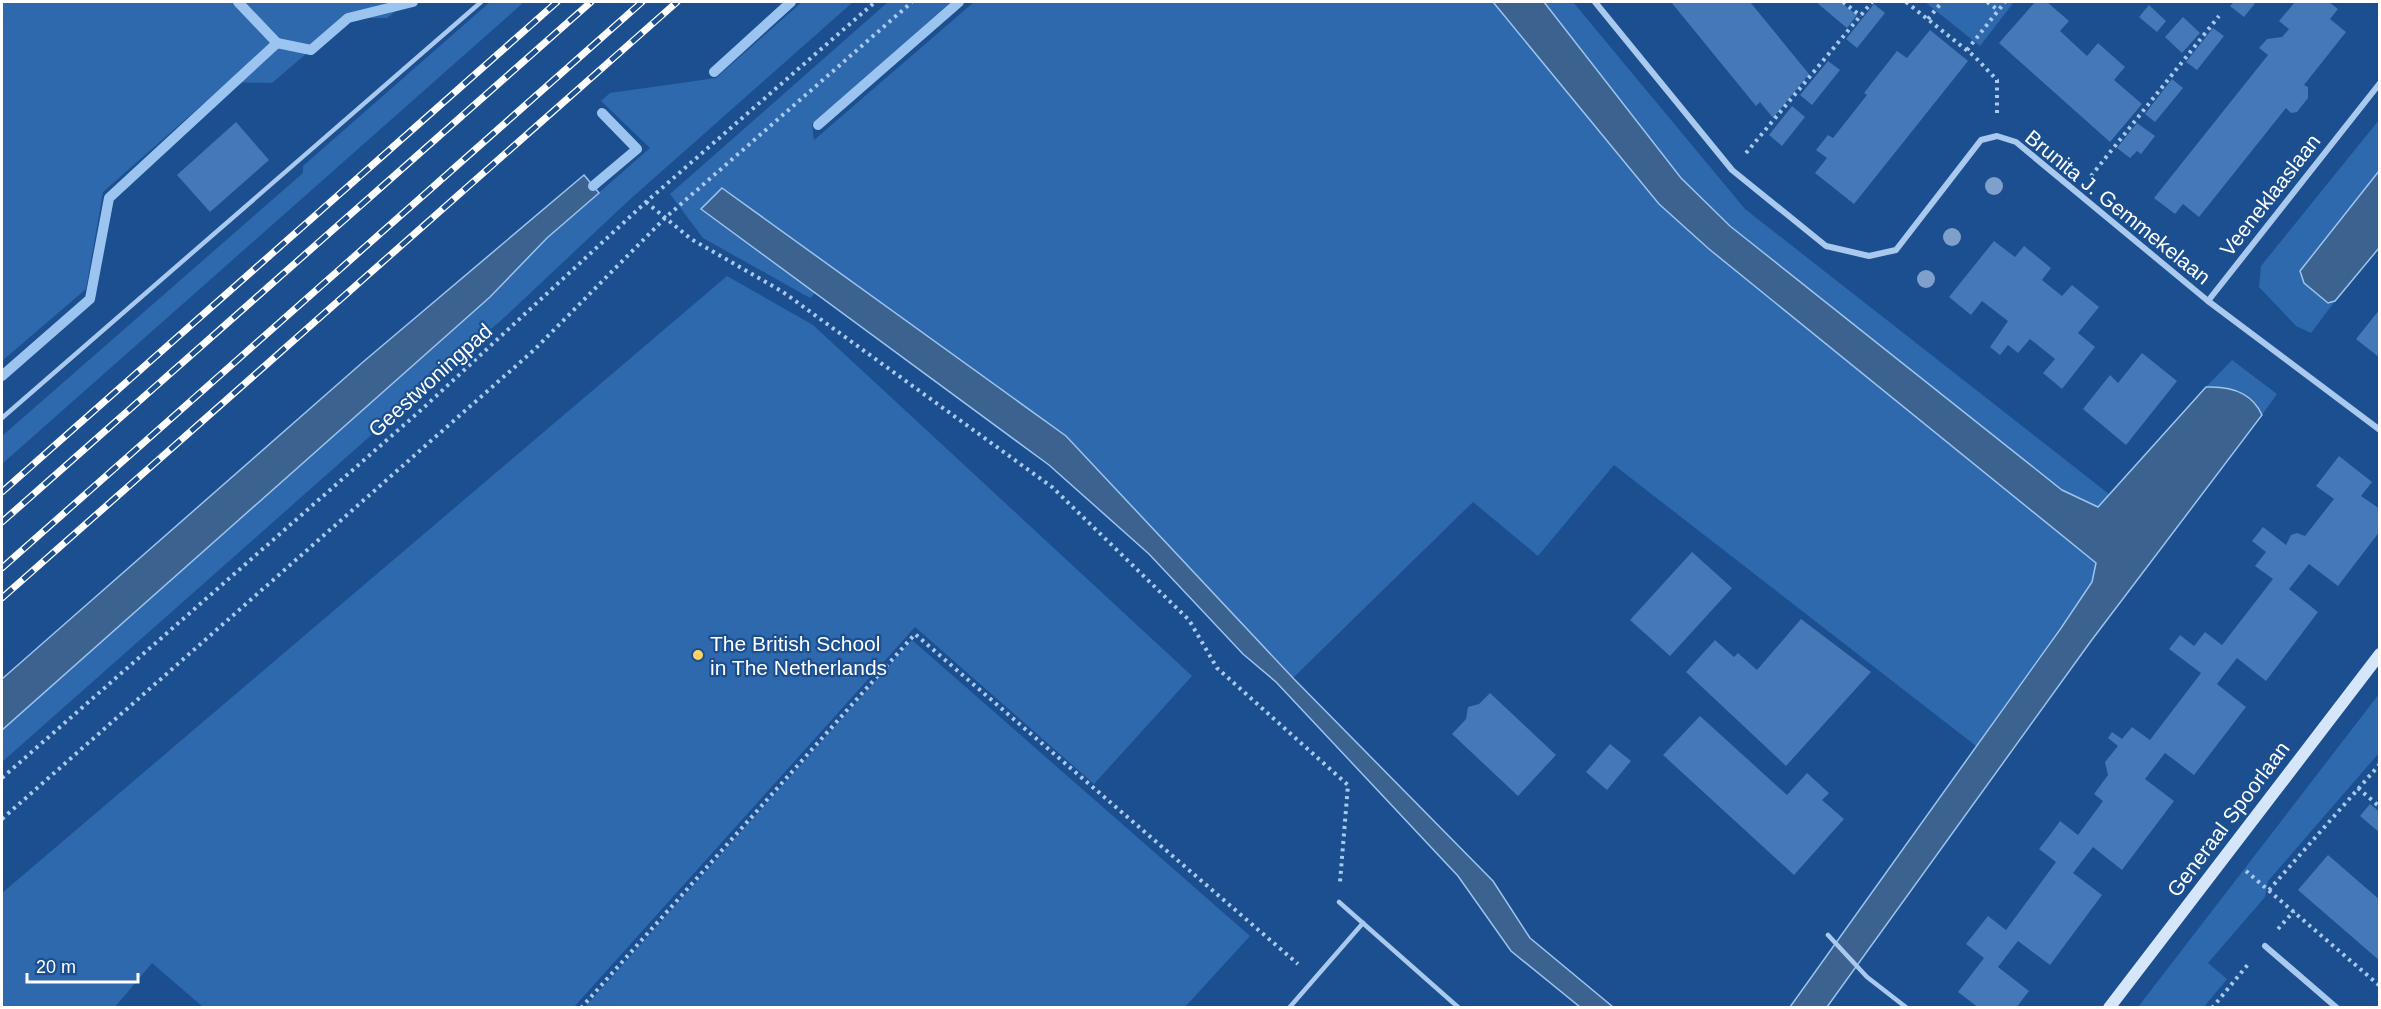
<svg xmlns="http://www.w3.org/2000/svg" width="2381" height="1009" font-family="Helvetica,sans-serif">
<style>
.green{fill:#2e69ad}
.water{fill:#3c6290;stroke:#9cc4f0;stroke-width:1.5}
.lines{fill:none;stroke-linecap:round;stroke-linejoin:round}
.stream{stroke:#9cc4f0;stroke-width:10}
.building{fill:#4478b7}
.path{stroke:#a9c9ee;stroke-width:4;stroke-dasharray:3 4.5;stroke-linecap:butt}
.lane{stroke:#a9c9ee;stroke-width:4.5}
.street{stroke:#a9c9ee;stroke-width:6}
.secondary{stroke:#d6e6fa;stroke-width:12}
.rail-casing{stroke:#fff;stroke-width:7}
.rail{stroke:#1b4f8f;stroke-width:4.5;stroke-dasharray:14;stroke-linecap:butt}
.tree{fill:#7ea0ca}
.poi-dot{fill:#ffd166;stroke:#1b4f8f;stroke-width:2}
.labels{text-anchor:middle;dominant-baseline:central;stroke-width:4.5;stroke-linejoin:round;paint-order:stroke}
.street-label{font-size:21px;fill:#fff;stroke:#1b4f8f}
.poi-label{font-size:21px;fill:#fff;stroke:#1b4f8f;text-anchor:start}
</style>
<rect width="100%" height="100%" fill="#1b4f8f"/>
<g class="green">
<polygon points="2,2 408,2 387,18 348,18 272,83 228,82 103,192 86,289 2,361"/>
<polygon points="490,2 524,2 2,464 2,436 303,173 303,166"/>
<polygon points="802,2 853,2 627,202 507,315 2,762 2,729 490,297 547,238 650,148 601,101 610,93 716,78"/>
<polygon points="888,2 951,2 812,124 814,140 974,2 1493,2 1659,204 1709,249 2096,563 2092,582 1976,746 1614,465 1538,556 1473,502 1293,678 1065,436 723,189 701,209 816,292 810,298 703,238 670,194"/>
<polygon points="1544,2 1573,2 1745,209 2109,494 2098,507 2062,490 1731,226 1681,178"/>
<polygon points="1925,2 2014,2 1980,46"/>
<polygon points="2379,120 2379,171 2300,271 2335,301 2311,333 2296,326 2259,287 2261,266"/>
<polygon points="727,276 813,325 1192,676 1094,784 915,627 574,1007 203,1007 152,963 115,1007 2,1007 2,893"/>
<path d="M2232,360l45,34 -15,21c-9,-21 -34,-29 -56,-28z"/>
<polygon points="912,640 1250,936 1185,1007 585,1007"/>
<polygon points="2379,694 2379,753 2268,881 2265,897 2208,963 2227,979 2204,1007 2138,1007"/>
</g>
<g class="water">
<path d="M1493,2h51l137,176 49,48 332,264 36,17 108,-120c24,-1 46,5 56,28l-171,226 -264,366h-37l271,-379 31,-46 4,-19 -387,-314 -50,-45z"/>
<polygon points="2379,171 2379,248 2335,301 2328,303 2304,283 2300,271"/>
<polygon points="584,175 599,193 547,238 490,297 2,730 2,679 363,362"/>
<polygon points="722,188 1066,436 1293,678 1493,881 1530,938 1613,1007 1580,1007 1511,951 1458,876 1276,682 1243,654 1149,554 1049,465 701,209"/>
</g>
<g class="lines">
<g class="stream">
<polyline points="277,43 311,50 348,18 413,2"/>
<polyline points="714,72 791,2"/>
<polyline points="818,125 959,2"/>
<polyline points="593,186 637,149 602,113"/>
<polyline points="2,376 90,299 109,198 277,43 238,2"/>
</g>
</g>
<g class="building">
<polygon points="1671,2 1750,2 1809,74 1773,118 1760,102 1756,106"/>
<polygon points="1816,2 1840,2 1857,15 1847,28"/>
<polygon points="2035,2 2047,2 2069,21 2060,31 2087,56 2098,43 2125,67 2114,80 2142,104 2110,142 1999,43"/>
<polygon points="2234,2 2256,2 2244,17 2230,6"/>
<polygon points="2295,2 2329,2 2338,9 2330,19 2346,32 2304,85 2308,87 2308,98 2297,112 2291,113 2286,108 2199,217 2183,204 2175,214 2154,198 2268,55 2259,48 2267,39 2282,37 2289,29 2279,21"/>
<polygon points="1874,4 1885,13 1857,48 1846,39"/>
<polygon points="2149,5 2166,21 2157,32 2139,17"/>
<polygon points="2183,17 2200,33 2182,53 2165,37"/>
<polygon points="2213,28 2224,36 2197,70 2186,62"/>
<polygon points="1930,30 1968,61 1854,204 1815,173 1827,158 1816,150 1828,135 1833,138 1867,95 1864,93 1897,51 1907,58"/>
<polygon points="1828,61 1840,70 1812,105 1800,95"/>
<polygon points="2172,79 2183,88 2155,122 2145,114"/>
<polygon points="1792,106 1805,117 1782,146 1769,135"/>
<polygon points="236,122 269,160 210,212 177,175"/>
<polygon points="2137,123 2155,136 2141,154 2137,151 2130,158 2117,148"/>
<polygon points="1994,241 2015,257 2024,246 2051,268 2042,280 2062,296 2072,285 2099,307 2078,333 2095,347 2062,389 2043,373 2055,359 2030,339 2018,353 2008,345 2000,355 1990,347 2008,321 1982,301 1971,315 1949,297"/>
<polygon points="2380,309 2380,358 2356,339"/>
<polygon points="2142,353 2177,381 2126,445 2083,409 2110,375 2118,383"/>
<polygon points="2339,456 2372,482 2361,496 2380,509 2380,531 2338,586 2309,564 2289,589 2318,612 2266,681 2237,658 2217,684 2246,707 2194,775 2165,753 2145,779 2174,801 2122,870 2093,847 2073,873 2102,895 2050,965 2018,941 1998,967 2029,991 2016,1008 1979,1008 1958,992 1984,958 1966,944 1988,916 2006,930 2056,862 2039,849 2050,835 2060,821 2078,835 2103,801 2094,794 2108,775 2105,762 2118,746 2108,738 2112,732 2122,739 2132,727 2150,740 2201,673 2169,649 2180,635 2194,646 2205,632 2222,645 2273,579 2255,566 2266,552 2252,541 2263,527 2286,545 2291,535 2297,533 2305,536 2334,499 2316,486"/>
<polygon points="1692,552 1732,588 1670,656 1630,620"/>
<polygon points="1801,619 1871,672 1786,766 1686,672 1715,640 1734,657 1738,653 1757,670"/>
<polygon points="1490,693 1556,755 1518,796 1452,734 1466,719 1468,707 1479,704"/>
<polygon points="1700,716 1787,795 1807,773 1829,793 1822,800 1844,819 1794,875 1663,755"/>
<polygon points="1610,744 1631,761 1607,790 1586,772"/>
<polygon points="2370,804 2380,812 2380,833 2360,816"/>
<polygon points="2328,855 2380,900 2380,961 2298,890"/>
</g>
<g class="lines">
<g class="path">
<polyline points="1843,2 1861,16"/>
<polyline points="1906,2 1974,56 1997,80 1997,115"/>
<polyline points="1987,2 1998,10"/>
<polyline points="1928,19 1942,2"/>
<polyline points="1967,50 2005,2"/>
<polyline points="1746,153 1872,2"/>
<polyline points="2091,176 2219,16"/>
<polyline points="646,202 691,239 783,292 1052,487 1189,620 1217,668 1348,785 1340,882"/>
<polyline points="2,778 421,410 646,202 875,2"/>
<polyline points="2358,788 2380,807"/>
<polyline points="2,819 534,350 665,218 912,2"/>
<polyline points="2246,871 2380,986"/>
<polyline points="2269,890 2380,764"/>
<polyline points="2278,929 2294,911"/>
<polyline points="581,1008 915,634 1298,964"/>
<polyline points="2212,1008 2250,962"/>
</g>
<g class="lane">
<polyline points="2,418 481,2"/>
<polyline points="1339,902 1459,1008"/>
<polyline points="1828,935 1867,977 1907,1008"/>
<polyline points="1289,1008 1363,923"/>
</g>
<g class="street">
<polyline points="1595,2 1732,170 1826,246 1869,256 1896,250 1981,140 1997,136 2016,142 2208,301"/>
<polyline points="2380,83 2208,301 2380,430"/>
<polyline points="2265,946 2337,1008"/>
</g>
<polyline class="secondary" points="2109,1008 2380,654"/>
<g class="rail-casing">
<g id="rail">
<polyline points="2,492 557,2"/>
<polyline points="2,522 591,2"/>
<polyline points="2,568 642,2"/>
<polyline points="2,598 677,2"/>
</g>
</g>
<use href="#rail" class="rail"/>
</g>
<g class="tree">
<circle cx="1994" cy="186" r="9"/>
<circle cx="1952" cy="237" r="9"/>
<circle cx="1926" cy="279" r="9"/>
</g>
<circle class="poi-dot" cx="698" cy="655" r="6"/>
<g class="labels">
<g class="street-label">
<text transform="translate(2270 195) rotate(-52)">Veeneklaaslaan</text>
<text transform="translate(2118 207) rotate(39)">Brunita J. Gemmekelaan</text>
<text transform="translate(430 380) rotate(-42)">Geestwoningpad</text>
<text transform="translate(2228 819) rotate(-53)">Generaal Spoorlaan</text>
</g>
<g class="poi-label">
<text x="710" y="643">The British School<tspan x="710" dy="24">in The Netherlands</tspan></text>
</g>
</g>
<rect width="2381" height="1009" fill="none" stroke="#ffffff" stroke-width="6"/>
<path d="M27 973v9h111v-9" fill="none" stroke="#ffffff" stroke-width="3"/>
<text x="36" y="973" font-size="18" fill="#ffffff" stroke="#1b4f8f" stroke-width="4.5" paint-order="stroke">20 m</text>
</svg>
